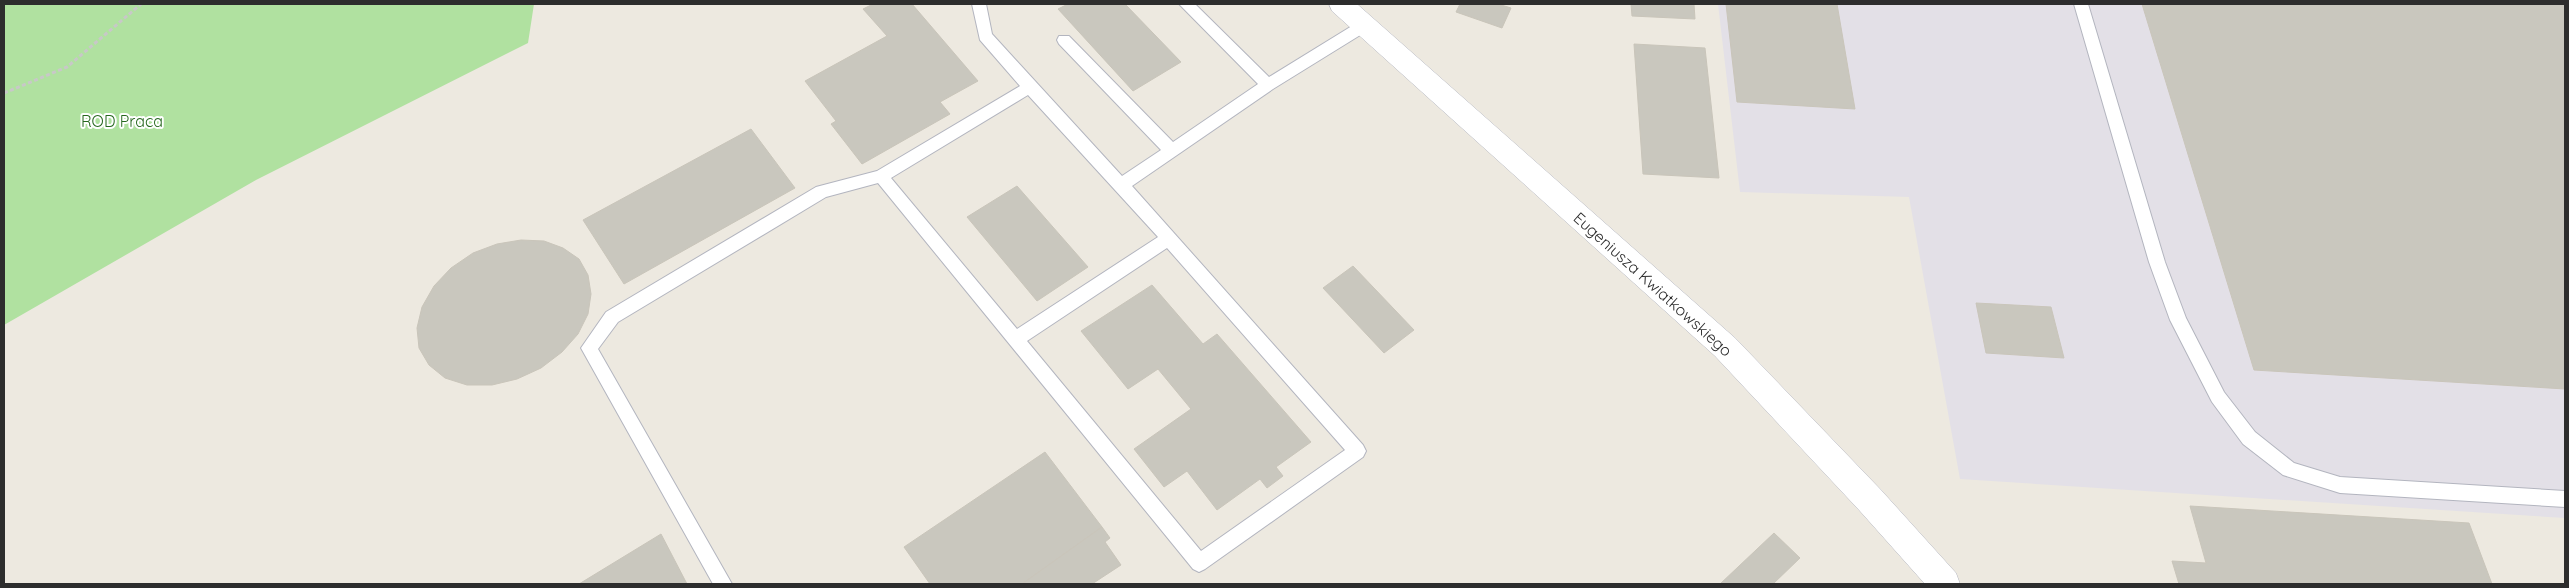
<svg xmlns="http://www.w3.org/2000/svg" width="2569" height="588" font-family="Quicksand,sans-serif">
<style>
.industrial{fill:#e3e0e7}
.green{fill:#b0e1a0}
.building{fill:#c9c7be;stroke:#c9c5ba}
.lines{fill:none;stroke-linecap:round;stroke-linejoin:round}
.service-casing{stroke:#b3b5bf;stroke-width:2}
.tertiary-casing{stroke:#b3b5bf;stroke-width:1}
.path{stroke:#c8c8c8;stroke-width:3;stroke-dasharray:4 2.5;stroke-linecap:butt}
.service{fill:#fff;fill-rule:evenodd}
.tertiary{fill:#fff;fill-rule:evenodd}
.labels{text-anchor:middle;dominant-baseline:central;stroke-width:4;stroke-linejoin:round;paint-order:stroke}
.park-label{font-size:16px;fill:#27681f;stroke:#fff}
.street-label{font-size:16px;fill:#2d2d2d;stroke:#fff}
</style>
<rect width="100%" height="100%" fill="#ede9e0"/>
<polygon class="industrial" points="1718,4 2565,4 2565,518 1960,479 1909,197 1740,192"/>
<polygon class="green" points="4,4 534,4 528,43 256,180 4,325"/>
<g class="building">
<polygon points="873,4 912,4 978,81 940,102 950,114 862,164 831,124 836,121 805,81 887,36 863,9"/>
<polygon points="1068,4 1125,4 1181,62 1133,91 1058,9"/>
<polygon points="1460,4 1498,4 1511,8 1502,28 1456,12"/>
<polygon points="1631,4 1694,4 1695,19 1632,16"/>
<polygon points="1726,4 1837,4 1855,109 1737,102"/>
<polygon points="2142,4 2565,4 2565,389 2254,370"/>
<polygon points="1634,44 1705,48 1719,178 1643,174"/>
<polygon points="751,129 795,188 624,284 583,220"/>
<polygon points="1017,186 1088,267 1037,301 967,217"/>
<polygon points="521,240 544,241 563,248 579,259 588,275 591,294 588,314 578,334 562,352 541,368 517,379 492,385 467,385 445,378 429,365 419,348 417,328 422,307 434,286 451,268 473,253 497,244"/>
<polygon points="1353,266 1414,330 1384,353 1323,288"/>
<polygon points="1152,285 1203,344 1217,334 1311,442 1276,467 1283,476 1267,488 1260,479 1217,510 1187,471 1164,487 1134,449 1191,409 1158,369 1128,389 1081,331"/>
<polygon points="1976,303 2051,307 2064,358 1986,353"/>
<polygon points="1045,452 1102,527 1022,584 930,584 904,547"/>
<polygon points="2190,506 2469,523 2492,584 2179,584 2172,561 2206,563"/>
<polygon points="1102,527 1110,538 1105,542 1121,565 1092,584 1022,584"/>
<polygon points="1774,533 1800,558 1773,584 1720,584"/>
<polygon points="661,534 687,584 579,584"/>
</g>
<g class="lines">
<g class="service-casing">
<g id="service">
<path d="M972,4h14l6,30 130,142 39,-26 -102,-106 -2,-4 2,-4h10l104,106 85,-58 -79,-80h16l74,73 91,-56h10l2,4 -2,4 -97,60 -141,97 231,259 3,6 -3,6 -158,112 -6,3 -6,-3 -315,-386 -52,14 -208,125 -20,27 134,235h-19l-132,-236 25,-36 210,-125 61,-16 143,-85 -40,-46zM1028,95l130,142 -141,92 -126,-151zM1167,248l178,202 -144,101 -174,-210z"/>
<polygon points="2074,4 2088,4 2165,262 2186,318 2224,392 2255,432 2294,463 2340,477 2565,491 2565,507 2340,493 2283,475 2243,444 2212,402 2170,320 2149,262"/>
</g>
</g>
<g class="tertiary-casing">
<polygon id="tertiary" points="1329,4 1357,4 1735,338 1881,490 1956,573 1960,584 1925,584 1859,510 1715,356 1332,11"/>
</g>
<polyline class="path" points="4,93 67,67 141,4"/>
<use href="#service" class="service"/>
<use href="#tertiary" class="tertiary"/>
</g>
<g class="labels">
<g class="park-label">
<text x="122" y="121">ROD Praca</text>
</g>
<g class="street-label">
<text transform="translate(1653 284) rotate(42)">Eugeniusza Kwiatkowskiego</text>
</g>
</g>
<rect width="2569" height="588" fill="none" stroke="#2d2d2d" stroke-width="10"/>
</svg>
